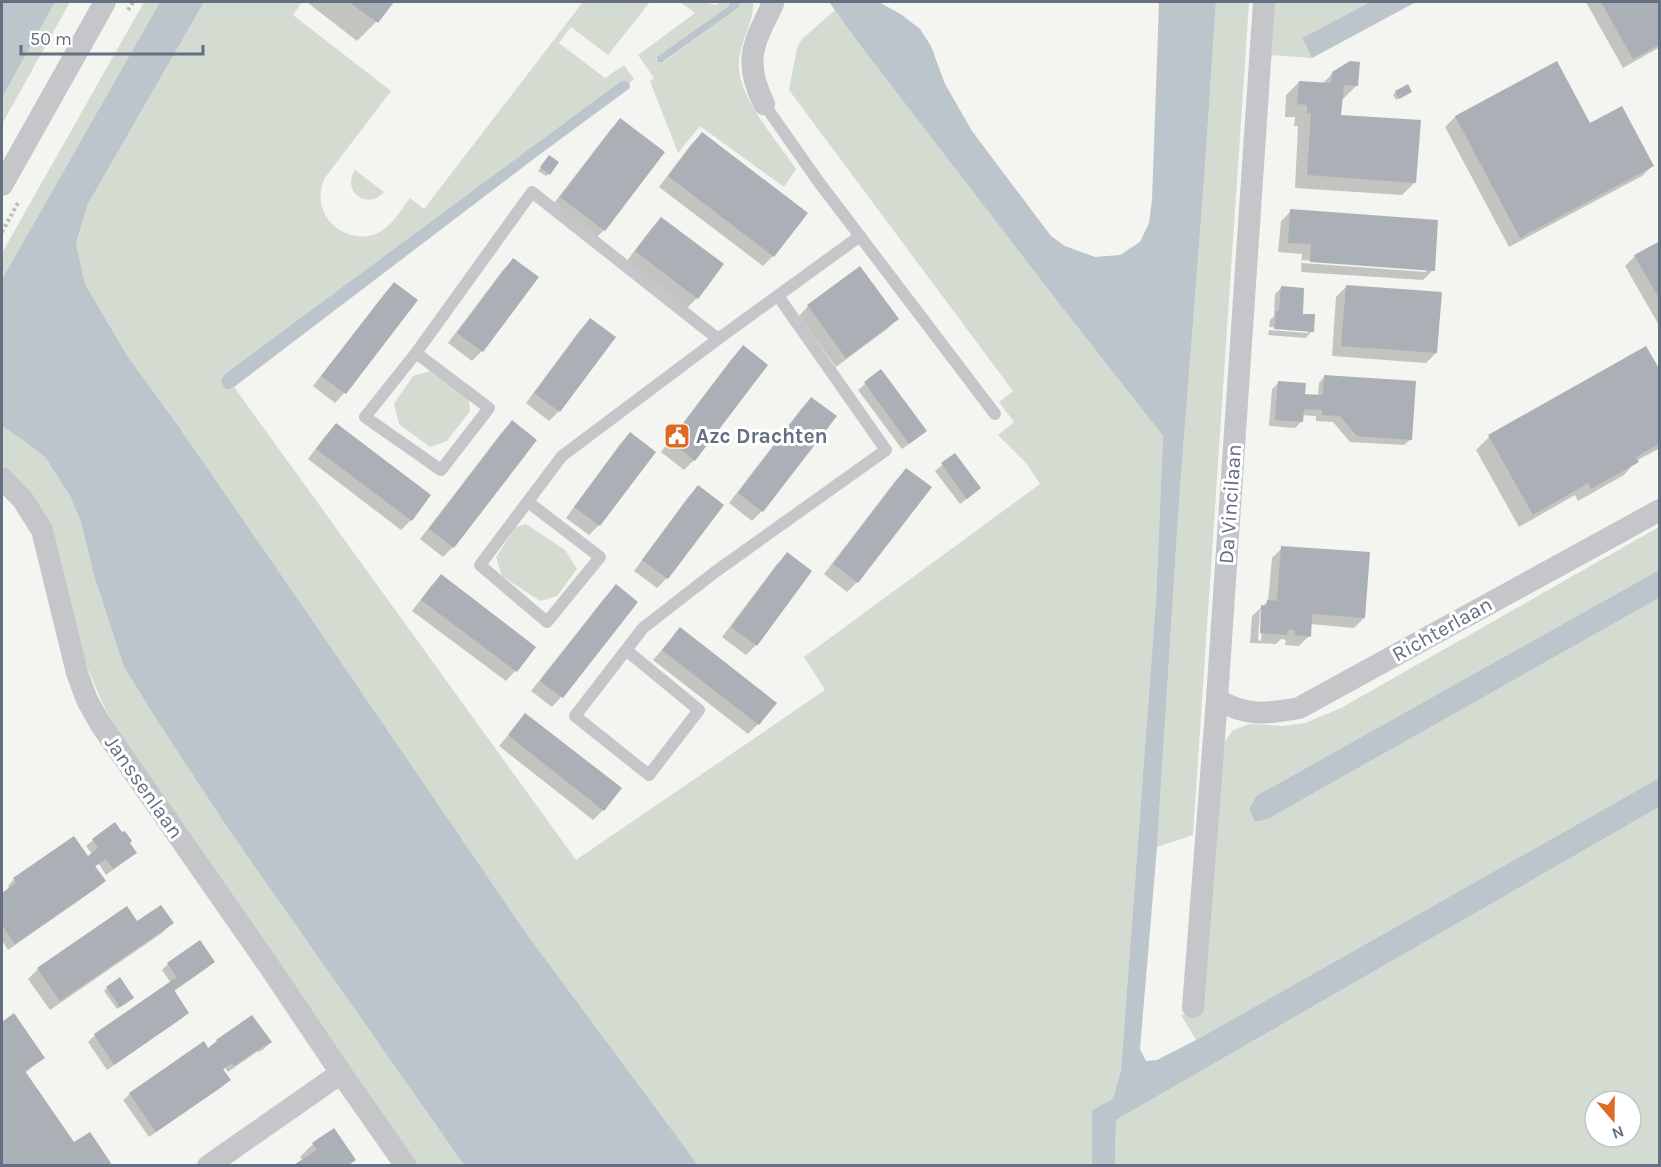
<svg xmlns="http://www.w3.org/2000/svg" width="1661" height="1167" font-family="Karla,sans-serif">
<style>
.green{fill:#d4dbd1;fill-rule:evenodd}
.water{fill:#bdc5cc}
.shadow{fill:#0003;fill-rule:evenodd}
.building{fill:#aab0b6}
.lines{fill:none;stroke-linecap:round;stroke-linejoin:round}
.path{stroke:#bbbdbf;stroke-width:4;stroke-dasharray:3 3;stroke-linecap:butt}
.service{stroke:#c4c6ca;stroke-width:12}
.minor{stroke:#c4c6ca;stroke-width:22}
.labels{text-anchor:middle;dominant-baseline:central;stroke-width:6;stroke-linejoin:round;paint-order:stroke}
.poi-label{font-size:21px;font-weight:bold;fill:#647081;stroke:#fff;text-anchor:start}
.street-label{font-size:21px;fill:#647081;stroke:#fff}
</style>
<rect width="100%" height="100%" fill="#f4f4f0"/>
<g class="green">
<polygon points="55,2 70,2 2,124 2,98"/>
<polygon points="144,2 160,2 2,279 2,253"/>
<path d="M204,2h98l-9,13 98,76 -67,88c-3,9 -5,18 -2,28 6,23 35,36 56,26 14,-7 23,-23 32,-35l14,11 159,-207h67l-42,53 -37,-28 -12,16 46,35 19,-13 10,14 -5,4 -3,-2h-5l-395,292 3,17 5,-3 342,473 249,-170 -21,-33 236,-173 -13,-20 -29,-29 16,-13 -15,-20 14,-11 -224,-301 8,-42 5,-9 33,-29 226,296 102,130 -7,163 -35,471 -8,29 -21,12v54h-394l-172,-232 -211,-309 -138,-200 -49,-67 -43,-73 -9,-41 12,-39z"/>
<path d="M680,2h24l11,3 7,-3h8l-1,4 -73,53 2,4h4l76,-55 2,-4 -1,-2h14c1,21 -12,37 -14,58 -4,34 38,81 57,109l-12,18 -84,-61 -22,27 -28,-72 4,-3 -16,-23 57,-42z"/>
<polygon points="1216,2 1249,2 1193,835 1157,847 1179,503 1204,181"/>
<polygon points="1273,2 1370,2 1302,38 1312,58 1271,55"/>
<path d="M355,170l29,22c-17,19 -43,-1 -29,-22z"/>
<polygon points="430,371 469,399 470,411 447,441 430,447 399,424 394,404 413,376"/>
<path d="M2,426l21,14 22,17 25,39 11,26 13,54 30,91 34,55 71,108 235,335h-46l-299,-429c-41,-78 -68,-168 -97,-251l-20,-21z"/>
<polygon points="526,524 565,550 577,569 557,596 540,601 502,576 496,557 516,527"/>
<polygon points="1659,527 1659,570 1256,796 1249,809 1255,822 1268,819 1659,598 1659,778 1196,1040 1181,1015 1203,1011 1222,746 1233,730 1250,724 1283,726 1305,723 1341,708"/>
<path d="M1659,807v358l-544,1 1,-46zM1595,1101h36v36h-36z"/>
</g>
<g class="water">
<polygon points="2,2 55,2 2,98"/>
<polygon points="160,2 204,2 88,204 76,243 85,284 128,357 177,424 315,624 526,933 698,1165 464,1165 229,830 158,722 124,667 94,576 81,522 70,496 45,457 23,440 2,426 2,279"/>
<polygon points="730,2 739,2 740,4 738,8 661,63 657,62 657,57 729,6"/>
<polygon points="829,2 879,2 902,15 920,29 931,46 945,84 972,131 1051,236 1065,246 1095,257 1120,255 1140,242 1149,223 1152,200 1159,2 1216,2 1204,181 1179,503 1157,847 1140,1049 1146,1061 1157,1060 1196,1040 1659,778 1659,807 1116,1120 1115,1165 1092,1165 1092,1110 1113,1099 1121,1070 1156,599 1163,436 1061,306 861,46"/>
<polygon points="1370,2 1416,2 1312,58 1302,38"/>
<polygon points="621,81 626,81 629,83 630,88 539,155 234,387 229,390 224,388 221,380 226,373"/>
<polygon points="1659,570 1659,598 1268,819 1255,822 1249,809 1256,796"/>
</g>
<g class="shadow">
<polygon points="309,2 392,2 376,22 357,41 308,3"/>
<polygon points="1586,2 1660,2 1660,47 1623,68"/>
<polygon points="1556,63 1590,125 1652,166 1642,176 1509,247 1445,127 1455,117"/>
<polygon points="1333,73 1356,86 1343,99 1341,99 1339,116 1415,182 1402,195 1295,188 1298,126 1294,126 1295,117 1285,117 1286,95 1299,82 1322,84"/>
<polygon points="1396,92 1407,94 1396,100 1393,95"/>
<polygon points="621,120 604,230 594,240 551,207 611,129"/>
<polygon points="702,134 806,213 773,256 763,266 659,187 692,143"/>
<polygon points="547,159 549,174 546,176 538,171"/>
<path d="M1291,211l142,59 -10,10 -122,-8 1,-18 -24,-2 3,-31zM1302,260l124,9v3l-124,-9z"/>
<polygon points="661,219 722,265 697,298 687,308 626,262 651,229"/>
<polygon points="1660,242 1660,327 1625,266 1635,256"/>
<polygon points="513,260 537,278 482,351 472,361 448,343 503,270"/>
<polygon points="394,284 416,301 344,393 335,403 313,386 385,293"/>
<polygon points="1282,287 1312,331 1306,338 1268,335 1269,330 1308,333 1308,330 1269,327 1270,320 1274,316 1275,294"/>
<polygon points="1346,287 1436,353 1426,363 1332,356 1336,297"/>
<polygon points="808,306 897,319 887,329 836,367 799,316"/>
<polygon points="590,320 559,411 549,421 526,403 580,330"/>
<polygon points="743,347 694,460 684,470 661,452 733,357"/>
<polygon points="881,371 918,437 902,449 858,390"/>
<polygon points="1660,373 1660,448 1636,461 1624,475 1578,501 1575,495 1519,527 1476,450 1489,437"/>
<polygon points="1325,376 1411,439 1404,445 1350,442 1333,422 1316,421 1316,416 1302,415 1301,422 1295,428 1269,426 1272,389 1279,382 1303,395 1318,396 1319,383"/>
<polygon points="811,399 762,511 752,521 729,503 801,409"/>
<polygon points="512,422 453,547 443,557 420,539 502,432"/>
<polygon points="336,425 411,520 401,530 308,459 326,435"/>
<polygon points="630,434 654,452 599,525 589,535 566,518 620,444"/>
<polygon points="955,455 973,494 960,504 935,471"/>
<polygon points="906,470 857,582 847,592 824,574 896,480"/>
<polygon points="698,487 667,578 657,588 634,571 688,497"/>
<path d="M1282,548l82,70 -10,10 -44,-4 -1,12 -10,10 -14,-1 1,-5 -5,-1 -5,5 -26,-1 2,-27 16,-15 4,-43zM1260,610h3l-2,31 -3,-1z"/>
<polygon points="787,554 756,645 746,655 722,637 777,564"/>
<polygon points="441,576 534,647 515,671 506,681 412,611 431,586"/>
<polygon points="616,586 636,603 561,697 552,707 531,691 606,596"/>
<polygon points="680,629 758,724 748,734 653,660"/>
<polygon points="525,715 603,810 593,820 499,746"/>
<polygon points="115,825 135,853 128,859 106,875 99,864 94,867 104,881 97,888 8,950 2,940 2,895 10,889 8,886 14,879 87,858 92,854 86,846 93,840"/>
<polygon points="137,923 172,923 162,933 50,1010 28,979 38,969"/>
<polygon points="213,962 207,968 173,992 187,1013 181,1019 107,1070 88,1042 95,1035 171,983 162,970 168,964"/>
<polygon points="107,988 130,1001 117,1009 104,991"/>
<polygon points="13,1016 43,1058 25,1073 72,1142 106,1166 2,1166 2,1024"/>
<polygon points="217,1041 270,1042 264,1049 259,1052 258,1051 228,1072 225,1068 222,1070 229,1080 222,1087 149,1137 123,1100 130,1094 208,1050"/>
<polygon points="313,1144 354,1159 348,1166 296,1166 303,1161 300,1157"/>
</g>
<g class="building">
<polygon points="349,2 394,2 378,23"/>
<polygon points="1601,2 1660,2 1660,44 1633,59"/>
<polygon points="1350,61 1360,62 1358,86 1344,85 1341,115 1421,120 1416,183 1307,175 1311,113 1307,113 1307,105 1297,104 1299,81 1331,83 1332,72"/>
<polygon points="1557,61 1590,123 1622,106 1654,166 1520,238 1455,116"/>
<polygon points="1408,84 1412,92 1399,99 1395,91"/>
<polygon points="620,118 665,152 605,231 560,197"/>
<polygon points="702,132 808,213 774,257 668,176"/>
<polygon points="549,155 559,162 550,175 540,167"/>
<polygon points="1290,209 1438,220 1435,271 1310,262 1311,244 1288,243"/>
<polygon points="661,217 724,264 698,299 635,251"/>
<polygon points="1660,241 1660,300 1634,255"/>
<polygon points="513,258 539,277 483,352 457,333"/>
<polygon points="860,266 899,319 846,358 807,305"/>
<polygon points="394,282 418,300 346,394 321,376"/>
<polygon points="1346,285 1442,292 1437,353 1341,346"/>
<polygon points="1281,286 1304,288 1303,314 1315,314 1314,332 1274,329 1276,311 1279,311"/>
<polygon points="590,318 616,337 560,412 534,393"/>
<polygon points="743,345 768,365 695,461 670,441"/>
<polygon points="1646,346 1660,370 1660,443 1636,457 1639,462 1591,489 1588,483 1533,515 1488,435"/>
<polygon points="881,369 927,431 909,444 864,382"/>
<polygon points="1324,375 1416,381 1412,440 1357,436 1340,416 1322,415 1322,410 1304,409 1303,422 1275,420 1278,381 1306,383 1305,394 1323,395"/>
<polygon points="811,397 837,416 763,512 738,493"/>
<polygon points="512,420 537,440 454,548 429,529"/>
<polygon points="336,423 431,495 412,521 316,449"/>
<polygon points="630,432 656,452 600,526 574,507"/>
<polygon points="955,453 981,488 967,499 941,463"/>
<polygon points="906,468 932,487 858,583 833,564"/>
<polygon points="698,485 724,505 668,579 642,560"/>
<polygon points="1281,546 1370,552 1365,618 1312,614 1311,637 1295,635 1295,630 1288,630 1287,635 1260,633 1261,605 1267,606 1267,600 1277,601"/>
<polygon points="787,552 812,571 757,646 731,627"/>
<polygon points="441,574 536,647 517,672 421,600"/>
<polygon points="616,584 638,602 563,698 540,681"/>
<polygon points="680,627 777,703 759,725 662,650"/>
<polygon points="525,713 622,788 604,811 508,735"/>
<polygon points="115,822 122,832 125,831 132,841 130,843 137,853 113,869 106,859 95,866 106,881 15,944 2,925 2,893 16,883 13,878 74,836 88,856 98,848 92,839"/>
<polygon points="161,905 174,923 60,1001 37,968 127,906 137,921"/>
<polygon points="200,940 215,962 174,990 189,1013 114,1065 94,1034 177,977 167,963"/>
<polygon points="120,977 134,998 120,1007 106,987"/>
<polygon points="14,1013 45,1058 25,1071 74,1142 90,1132 111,1163 107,1166 2,1166 2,1022"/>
<polygon points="252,1015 272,1042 266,1046 265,1045 234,1066 232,1063 223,1069 231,1080 156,1132 129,1093 204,1041 208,1048 217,1041 216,1040"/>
<polygon points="334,1128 356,1160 347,1166 292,1166 317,1150 312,1143"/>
</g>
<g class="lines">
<g class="path">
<polyline points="128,10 133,2"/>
<polyline points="2,232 19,201"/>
</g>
<g class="service">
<polyline points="764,104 818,181 995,414"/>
<polyline points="416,353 489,408 441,470 365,417 416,353 532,192 718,339"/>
<polyline points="528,502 600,557 547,622 480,565 562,456 718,339 860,236"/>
<polyline points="626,650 575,716 649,775 699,710 626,650 643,628 715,572 886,450 778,296"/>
</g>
<g class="minor">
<path d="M764,104c-21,-43 -11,-60 9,-100l-2,-2"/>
<polyline points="2,185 105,2"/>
<polyline points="2,478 23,500 42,530 77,673 87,700 101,725 269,966 341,1073 406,1166"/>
<path d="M1217,699c29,18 50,15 82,9l361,-198"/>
<polyline points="1193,1007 1217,699 1264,2"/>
<polyline points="208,1166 341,1073"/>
</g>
</g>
<defs>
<g id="civic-square" transform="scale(1.35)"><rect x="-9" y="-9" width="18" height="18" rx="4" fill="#df6a26" stroke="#fff"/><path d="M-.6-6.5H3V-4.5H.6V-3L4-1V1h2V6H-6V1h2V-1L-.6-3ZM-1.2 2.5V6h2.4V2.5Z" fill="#fff"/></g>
</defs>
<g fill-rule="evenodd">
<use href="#civic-square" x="677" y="436"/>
</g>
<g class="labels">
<g class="poi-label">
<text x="696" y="436">Azc Drachten</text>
</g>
<g class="street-label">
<text transform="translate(1230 504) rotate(-86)">Da Vincilaan</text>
<text transform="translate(1442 629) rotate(-29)">Richterlaan</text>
<text transform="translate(144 787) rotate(55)">Janssenlaan</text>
</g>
</g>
<rect width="1661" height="1167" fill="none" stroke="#647081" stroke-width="6"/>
<g transform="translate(1613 1119) rotate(160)"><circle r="28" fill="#ffffff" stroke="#c1c6cd" stroke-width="1.5"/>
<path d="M0-4.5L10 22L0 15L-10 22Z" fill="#df6a26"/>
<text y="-9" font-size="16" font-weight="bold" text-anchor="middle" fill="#647081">N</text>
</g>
<path d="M21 45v9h182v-9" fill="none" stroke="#647081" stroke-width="3"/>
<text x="30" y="45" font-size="18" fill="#647081" stroke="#ffffff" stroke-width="4.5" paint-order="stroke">50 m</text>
</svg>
